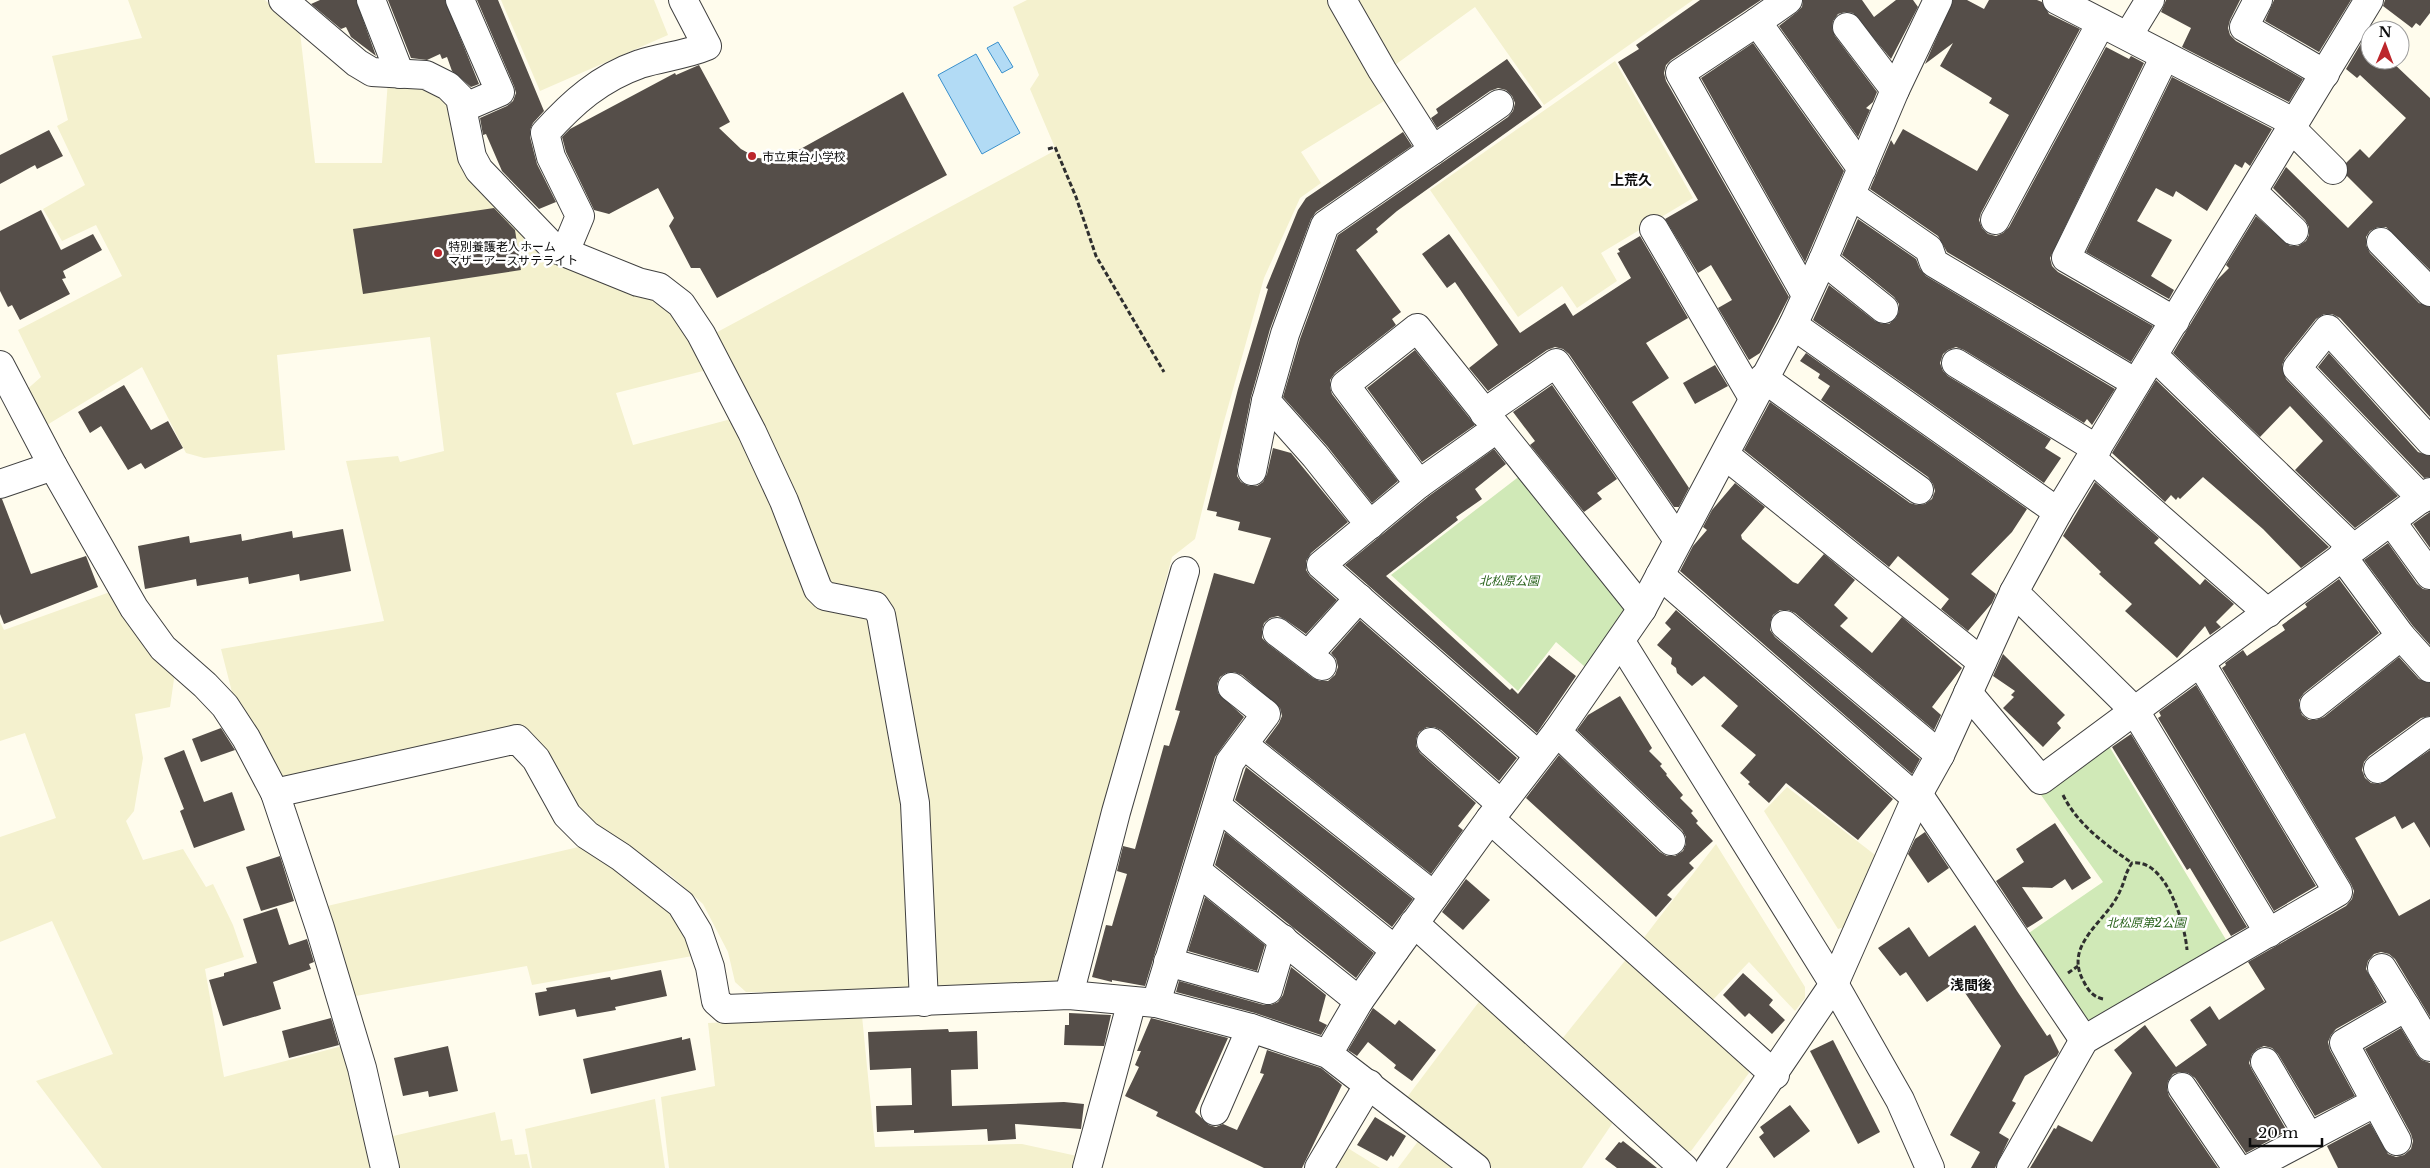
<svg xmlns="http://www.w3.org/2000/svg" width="2430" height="1168" font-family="'Libre Baskerville','Noto Sans JP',serif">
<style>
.farmland{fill:#f4f1ce}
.green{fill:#d0e9b7}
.water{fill:#b2dbf5;stroke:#3a90cc}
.building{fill:#554e49}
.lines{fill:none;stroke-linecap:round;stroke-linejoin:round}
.minor-casing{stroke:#404040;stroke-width:30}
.path{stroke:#2f2f2f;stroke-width:3;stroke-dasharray:5 2.5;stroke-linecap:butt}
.minor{stroke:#fff;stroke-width:28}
.poi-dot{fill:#bc262b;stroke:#fff;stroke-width:2}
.labels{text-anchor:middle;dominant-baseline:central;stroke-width:5;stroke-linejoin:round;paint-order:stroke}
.poi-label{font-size:12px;fill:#0d0d0d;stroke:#fff;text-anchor:start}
.park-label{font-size:12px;font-style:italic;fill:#2b641e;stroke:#fff}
.neighbourhood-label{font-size:14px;font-weight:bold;fill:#0d0d0d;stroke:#fff}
</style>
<rect width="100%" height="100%" fill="#fffced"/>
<g class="farmland">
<polygon points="128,0 265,0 300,32 315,163 382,163 388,80 431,84 452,105 552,256 674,307 707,370 616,393 633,445 735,418 818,603 871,612 909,804 919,992 746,992 735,982 728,952 703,904 669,874 589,824 523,731 286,783 273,774 234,700 221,649 384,621 346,461 398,456 400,462 444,451 430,337 277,355 285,450 204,458 186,453 142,367 42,428 24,392 41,377 18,330 122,276 96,225 62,241 43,209 85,185 57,126 68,120 52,56 142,38"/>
<polygon points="501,0 654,0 668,35 540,91"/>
<polygon points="1027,0 1336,0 1389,98 1301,152 1321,183 1300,198 1264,278 1223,425 1195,539 1172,557 1060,978 1053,988 929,995 885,606 833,591 708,337 1056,150 1030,89 1039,75 1013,7"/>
<polygon points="1350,0 1693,0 1544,105 1475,7 1388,70"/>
<polygon points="1615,61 1693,198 1601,253 1617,281 1577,308 1562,286 1518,317 1430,190"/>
<polygon points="110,592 175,672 170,707 135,714 143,758 134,811 126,821 143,860 183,849 206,887 213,884 233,925 244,957 205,969 224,1077 346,1045 377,1168 102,1168 36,1081 113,1054 52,921 0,942 0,837 56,818 25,733 0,741 0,622 4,630"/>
<polygon points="1787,787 1879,858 1849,926 1838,929 1764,811"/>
<polygon points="1716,844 1805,987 1805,998 1795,1011 1749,962 1710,1003 1642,940"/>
<polygon points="587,845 668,905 698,955 532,985 527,966 350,997 323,907"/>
<polygon points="1628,957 1745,1065 1749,1073 1691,1151 1683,1152 1562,1039"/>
<polygon points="1481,999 1616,1118 1582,1168 1492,1168 1405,1100"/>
<polygon points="862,1016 875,1147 1022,1144 1077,1156 1073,1168 669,1168 661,1097 715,1086 708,1023"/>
<polygon points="655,1099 665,1168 532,1168 525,1129"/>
<polygon points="495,1112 501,1141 512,1139 515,1155 527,1154 530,1168 397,1168 389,1137"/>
<polygon points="1419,1140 1454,1168 1398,1168"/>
<polygon points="1346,1147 1380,1168 1334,1168"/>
</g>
<g class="green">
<polygon points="1521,475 1625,602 1624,619 1591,672 1556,642 1518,691 1391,575"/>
<polygon points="2109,746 2228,943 2094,1020 2084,1019 2026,935 2103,882 2041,795"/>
</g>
<g class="water">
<polygon points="998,42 1013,67 1002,73 987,48"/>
<polygon points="976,54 1020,133 982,154 938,75"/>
</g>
<g class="building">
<polygon points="320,0 356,0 376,56 351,37 346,27 341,29 311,4"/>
<polygon points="388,0 445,0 479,84 471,87 452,71 447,57 442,59 440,54 427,60 411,58"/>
<polygon points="477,0 498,0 544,111 533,123 530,130 530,137 537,164 556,202 539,209 502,171 486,134 483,135 480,118 507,106 513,101 516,93 514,86"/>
<polygon points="1700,0 1761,0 1671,60 1666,65 1664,73 1666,81 1789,297 1760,353 1749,360 1718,308 1732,300 1711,265 1698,273 1665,219 1698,200 1618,62 1639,49 1636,45"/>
<polygon points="1803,0 1862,0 1874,17 1896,0 1913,0 1918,7 1891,59 1853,13 1845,12 1838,14 1833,21 1832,28 1835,36 1877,92 1873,102 1866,108 1870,110 1858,137 1779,26 1797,12 1802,7"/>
<polygon points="1953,0 1967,0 1984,9 1989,0 2037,0 2042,2 2049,14 2080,29 1981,213 1979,220 1982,228 1988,234 1996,236 2003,233 2009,227 2106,47 2129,59 2131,56 2144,63 2050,258 2052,266 2058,272 2153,326 2131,362 1947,252 1938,236 1870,189 1891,140 1894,145 1903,129 1977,171 2009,115 1989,103 1992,98 1940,66 1953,43 1925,64"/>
<polygon points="2166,0 2240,0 2230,20 2228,28 2230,35 2236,41 2303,79 2289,102 2182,47 2191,28 2161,12"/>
<polygon points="2274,0 2351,0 2319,52 2265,21"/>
<polygon points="2385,0 2430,0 2430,13 2420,26 2416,23 2412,28 2383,6"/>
<polygon points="2363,40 2370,45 2370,60 2390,60 2430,98 2430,270 2386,227 2378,227 2370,231 2366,237 2366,245 2370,253 2419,303 2430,307 2430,417 2340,318 2332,314 2324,314 2316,319 2285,358 2282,365 2286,379 2398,496 2355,528 2295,470 2323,441 2290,406 2260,437 2173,353 2217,280 2229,268 2226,265 2256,216 2290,246 2298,246 2306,241 2309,235 2309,227 2305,220 2273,188 2286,167 2348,228 2373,202 2347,176 2346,163 2360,149 2369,158 2406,118 2360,75 2357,78 2346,69"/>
<polygon points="1753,43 1844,171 1805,262 1701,78"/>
<polygon points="1507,59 1542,107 1397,211 1376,229 1378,232 1356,250 1401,312 1392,319 1396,325 1335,373 1330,380 1330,387 1332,394 1398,481 1372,503 1327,446 1283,397 1300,339 1338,235 1508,117 1513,111 1515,103 1512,96 1506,90 1498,88 1490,91 1437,128 1431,118 1438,113 1436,109"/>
<polygon points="699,65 730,122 719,128 741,149 757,158 770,159 786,157 903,92 947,175 717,298 700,268 691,268 669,226 674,218 658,188 609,214 594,210 566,152 562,137 570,129 675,73 676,75"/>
<polygon points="2172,77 2272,129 2250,166 2245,162 2242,168 2235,164 2207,211 2176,191 2173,197 2156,188 2137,221 2172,240 2151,276 2174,290 2169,299 2086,252"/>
<polygon points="49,130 63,156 37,169 35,165 0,184 0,155"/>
<polygon points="1403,132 1412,146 1316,212 1311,219 1270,329 1251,397 1237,468 1237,476 1241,482 1249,486 1257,486 1263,482 1267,474 1273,448 1291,453 1348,522 1311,553 1306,561 1306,570 1310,576 1337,600 1306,634 1286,620 1278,616 1270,618 1264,623 1262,630 1262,638 1268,644 1313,678 1320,681 1328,681 1335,675 1338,667 1336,659 1331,653 1360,620 1517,758 1499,781 1441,730 1434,727 1427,727 1419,732 1416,739 1416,746 1420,753 1476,803 1458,826 1463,830 1431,874 1265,742 1279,723 1282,716 1280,708 1242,675 1234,672 1226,673 1220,677 1217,684 1218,693 1244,717 1215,757 1145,986 1112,980 1112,982 1092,977 1106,925 1112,926 1127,874 1117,871 1123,846 1135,849 1164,745 1169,746 1180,711 1175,710 1214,573 1254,584 1271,538 1238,530 1240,522 1216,516 1217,512 1207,510 1238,389 1268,289 1266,288 1298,210 1306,198"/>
<polygon points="494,208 515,230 521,270 363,294 353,229"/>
<polygon points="41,210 61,250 93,234 102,250 63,271 66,278 62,279 70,294 20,320 12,305 8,307 0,291 0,231"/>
<polygon points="1858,219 1916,259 1920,269 1926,276 2115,389 2092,425 2087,419 2084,423 1964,350 1956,347 1948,350 1943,354 1940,363 1943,371 1948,376 2051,439 2045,448 2061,458 2044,483 1813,320 1829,285 1875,321 1882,324 1889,324 1896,318 1899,311 1899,304 1894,297 1842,255"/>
<polygon points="1449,234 1520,333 1565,303 1573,316 1631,278 1617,253 1620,252 1618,249 1640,236 1688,318 1646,343 1669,378 1632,402 1689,488 1679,507 1674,507 1569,354 1563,349 1555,347 1547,350 1488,391 1469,368 1498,345 1455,282 1447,288 1422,254"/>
<polygon points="1415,350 1475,425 1422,462 1367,388"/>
<polygon points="1806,353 2027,509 2012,532 1971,574 1996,594 1992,603 1968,631 1941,609 1949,599 1898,556 1889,567 1744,450 1770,402 1910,503 1917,505 1925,504 1932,499 1935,491 1933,484 1928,477 1821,400 1830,386 1818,378 1820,374 1800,361"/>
<polygon points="2329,353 2418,452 2430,456 2430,477 2424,478 2318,367"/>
<polygon points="1715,365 1728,386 1695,404 1683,383"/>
<polygon points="2156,380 2329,547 2301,568 2263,529 2203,477 2180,499 2178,497 2176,500 2171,495 2165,502 2112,453"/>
<polygon points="124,385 151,430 168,421 183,448 145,469 141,463 128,470 101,426 90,433 78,412"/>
<polygon points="1552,385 1617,479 1597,493 1602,499 1584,512 1530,445 1535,441 1513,412"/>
<polygon points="1494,449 1506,464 1475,489 1482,499 1456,517 1458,520 1386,576 1510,690 1512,688 1518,694 1549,655 1576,676 1537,733 1345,565 1429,496"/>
<polygon points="2095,482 2159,538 2154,543 2200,585 2205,579 2234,604 2216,622 2221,627 2210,635 2205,626 2177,658 2125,611 2132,604 2099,574 2101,572 2063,536"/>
<polygon points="1735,483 1765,507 1741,535 1742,539 1793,582 1798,584 1824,554 1855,580 1834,605 1848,618 1840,626 1872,653 1902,617 1962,668 1932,707 1941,715 1934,730 1795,613 1788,610 1780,610 1773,615 1770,623 1770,630 1775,637 1920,759 1912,774 1680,571 1693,546 1707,530 1703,527 1712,510"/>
<polygon points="0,499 2,499 31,574 86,556 98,587 4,624 0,614"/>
<polygon points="2430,512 2430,548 2413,524"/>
<polygon points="343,529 351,571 300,581 299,574 249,584 248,577 197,586 196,579 145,589 138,546 189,536 190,543 241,534 242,541 292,531 293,538"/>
<polygon points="2388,543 2417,584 2423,589 2430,590 2430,645 2413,626 2364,560"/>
<polygon points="2339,579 2379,633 2304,693 2299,700 2299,707 2302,715 2309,720 2316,720 2324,717 2399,657 2419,679 2430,683 2430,716 2421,718 2369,756 2364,762 2362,770 2365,778 2371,783 2380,784 2430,750 2430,848 2414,822 2402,829 2395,816 2355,838 2399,916 2430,899 2430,1017 2395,959 2389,954 2381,952 2374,954 2368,961 2366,969 2384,1002 2336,1029 2331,1035 2328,1042 2330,1050 2355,1096 2315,1116 2278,1054 2272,1048 2264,1046 2257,1049 2252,1054 2249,1063 2252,1070 2287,1131 2246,1153 2195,1078 2188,1073 2180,1072 2173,1074 2168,1081 2167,1089 2169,1096 2218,1168 2030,1168 2054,1128 2056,1129 2058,1125 2092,1142 2132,1073 2114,1050 2145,1025 2176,1067 2207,1045 2190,1020 2210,1006 2219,1020 2265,989 2248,962 2346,906 2352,899 2354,891 2351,884 2222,668 2226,665 2225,663 2243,650 2247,656 2285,630 2282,625 2307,607 2305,604"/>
<polygon points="1676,610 1893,799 1858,840 1786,783 1769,803 1748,784 1750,782 1740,773 1756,755 1721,726 1738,706 1704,676 1692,686 1677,673 1676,668 1671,664 1672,658 1657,645 1671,629 1665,623"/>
<polygon points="2003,654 2065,715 2057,723 2061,728 2043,747 2003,708 2014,697 2011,695 2015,691 1993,676"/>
<polygon points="2196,685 2316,886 2274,911 2158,718 2161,716 2159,712"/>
<polygon points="1620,696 1652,748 1649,751 1662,764 1660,766 1667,774 1666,775 1683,795 1680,798 1693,811 1691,813 1698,821 1696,823 1713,841 1689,863 1694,868 1667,895 1672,899 1656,917 1526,798 1559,755 1660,852 1667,856 1675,856 1683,851 1686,844 1686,837 1682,830 1577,730 1588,715"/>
<polygon points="221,728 235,750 201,762 192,739"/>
<polygon points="2131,734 2247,927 2231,936 2190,868 2187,870 2112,747"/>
<polygon points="184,750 204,802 232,792 245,830 194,848 180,811 184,809 164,758"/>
<polygon points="1246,767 1413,899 1392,927 1235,800"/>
<polygon points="2055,823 2091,878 2072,890 2065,879 2052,888 2022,887 2043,918 2027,928 1996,881 2024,862 2016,849"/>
<polygon points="1225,832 1374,953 1356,978 1215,865"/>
<polygon points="1925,832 1949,868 1928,883 1908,854 1915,839"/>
<polygon points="280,856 294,901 261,911 246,867"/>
<polygon points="1466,879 1490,900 1463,930 1442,912"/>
<polygon points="1205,897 1265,945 1257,971 1188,951"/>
<polygon points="277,908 289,945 307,939 314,962 309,964 311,969 273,982 281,1009 223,1026 209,980 224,976 224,973 257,963 243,919"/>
<polygon points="1975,925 2017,991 2047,1036 2050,1034 2059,1052 2057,1056 2025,1076 2012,1101 2016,1103 1999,1133 2009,1139 1995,1168 1971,1168 1980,1152 1950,1135 2001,1046 1957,981 1927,1002 1906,972 1900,976 1878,948 1909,927 1929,957"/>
<polygon points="1291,967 1326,995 1319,1021 1327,1025 1321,1035 1255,1013 1176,992 1179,981 1264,1005 1271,1005 1278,1002 1283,995"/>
<polygon points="661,970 667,996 615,1007 616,1010 577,1017 575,1009 539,1016 535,993 547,991 546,988 610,977 611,980"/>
<polygon points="1743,973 1773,1000 1769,1005 1785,1020 1772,1034 1749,1013 1745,1017 1723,995"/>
<polygon points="1373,1008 1395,1025 1399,1020 1436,1050 1412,1081 1394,1068 1396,1065 1368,1042 1357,1056 1348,1050"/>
<polygon points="1069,1013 1111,1015 1104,1046 1064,1045 1065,1025 1069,1025"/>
<polygon points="331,1018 339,1045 289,1058 282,1031"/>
<polygon points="1151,1018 1228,1038 1195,1112 1209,1125 1216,1127 1223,1124 1237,1130 1264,1074 1260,1073 1267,1050 1321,1068 1342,1085 1302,1168 1264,1168 1156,1116 1158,1112 1125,1096 1139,1067 1135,1065 1141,1051 1137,1051"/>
<polygon points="2401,1028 2417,1055 2422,1060 2430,1063 2430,1168 2338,1168 2327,1146 2370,1123 2388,1154 2396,1157 2404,1155 2411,1149 2413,1141 2411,1134 2365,1049"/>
<polygon points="948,1029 949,1032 977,1031 978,1069 951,1070 952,1106 1064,1102 1084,1104 1081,1129 1015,1124 1016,1139 988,1141 987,1129 914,1133 914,1130 877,1132 876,1106 912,1105 911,1068 870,1070 868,1032"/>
<polygon points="682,1037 682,1040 690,1038 696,1070 591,1094 583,1059"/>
<polygon points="1833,1040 1880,1132 1858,1144 1810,1051"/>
<polygon points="448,1046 458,1091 429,1097 428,1091 403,1096 394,1058"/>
<polygon points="1790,1105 1810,1131 1774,1158 1759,1137 1764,1133 1760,1127"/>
<polygon points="1375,1117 1406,1136 1393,1157 1391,1155 1387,1161 1357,1145"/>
<polygon points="1623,1141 1657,1168 1617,1168 1605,1159 1619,1142 1621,1143"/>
</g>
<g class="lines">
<g class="minor-casing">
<g id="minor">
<polyline points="283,0 357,63 372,72 426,75 448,86 460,98 472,157 479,170 554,248 638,282 659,287 681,304 701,334 752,432 784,501 818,589 825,596 875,606 881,615 915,803 924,1002"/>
<polyline points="371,0 400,74"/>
<polyline points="460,0 500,92 463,108"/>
<polyline points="1342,0 1382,70 1433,150"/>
<polyline points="2057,0 2295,123"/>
<polyline points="2258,0 2244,27 2325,74"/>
<polyline points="1757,22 1788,0"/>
<polyline points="1847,27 1895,90"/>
<polyline points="2128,36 2150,0"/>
<polyline points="2165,56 2066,258 2175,321"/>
<polyline points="2291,128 2333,170"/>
<polyline points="2253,192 2294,231"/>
<polyline points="1851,195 1929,249 1934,263 2136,383"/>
<polyline points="1995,220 2101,23"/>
<polyline points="1654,229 1753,398"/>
<polyline points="2381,242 2430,292"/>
<path d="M565,252l15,-36 -29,-59 -6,-24c28,-31 55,-55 95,-69 22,-7 46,-9 67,-18l-24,-46"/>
<polyline points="1823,260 1884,309"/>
<polyline points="1806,295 1680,73 1757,22 1862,169"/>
<polyline points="1793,325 2058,512"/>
<polyline points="2154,356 2353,548"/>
<polyline points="1956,363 2097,449"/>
<polyline points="0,365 53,466 134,608 163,648 205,685 225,706 246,738 275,793 320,928 362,1068 385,1168"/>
<polyline points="1763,378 1919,490"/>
<polyline points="1484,413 1556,363 1678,540"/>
<polyline points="1496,429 1419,484 1321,565 1538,755"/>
<polyline points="1725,455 1982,662"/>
<polyline points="2091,458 2268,613"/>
<polyline points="1252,471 1266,401"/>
<polyline points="0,484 53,466"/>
<polyline points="1419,484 1345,385 1417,328 1642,609"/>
<polyline points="2422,499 2297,368 2328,329 2430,441"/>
<polyline points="2391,521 2430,575"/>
<polyline points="1370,525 1315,456 1266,401 1285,334 1325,225 1499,104"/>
<polyline points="2342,556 2401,636 2430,668"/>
<polyline points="1660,575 1916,798"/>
<polyline points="2014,592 2135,711 2269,933"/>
<polyline points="1785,625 1940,755"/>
<polyline points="1277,632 1322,666"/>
<polyline points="1621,642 1834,984 1900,1100 1930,1168"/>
<polyline points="1308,655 1359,598"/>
<polyline points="1968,693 2041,780 2430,492"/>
<polyline points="2314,705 2401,636"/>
<polyline points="1557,732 1671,841"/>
<polyline points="1431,742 1501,804"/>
<polyline points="1244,745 1434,896"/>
<polyline points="2378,769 2430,731"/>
<polyline points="275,793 517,739 536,759 567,815 587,835 621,857 681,904 698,932 710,967 716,1001 725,1009 1069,995 1156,1003 1251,1028 1328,1054 1476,1168"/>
<polyline points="1918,794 2084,1040"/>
<polyline points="1217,806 1395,950"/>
<polyline points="1490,819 1775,1075"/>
<polyline points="1197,871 1359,1001"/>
<polyline points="1414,923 1684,1168"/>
<polyline points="1168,962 1268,990 1283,939"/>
<polyline points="2382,968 2406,1007"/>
<polyline points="1069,995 1116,812 1185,571"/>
<polyline points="1156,1003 1230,762 1266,714 1232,687"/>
<polyline points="1328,1054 1359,1001 1395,950 1490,819 1557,732 1642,609 1793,325 1823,260 1895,90 1938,0"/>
<polyline points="2265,1062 2309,1137"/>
<polyline points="2182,1087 2237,1168"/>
<polyline points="1215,1111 1251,1028"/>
<polyline points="2397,1141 2344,1043 2406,1007 2430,1047"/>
<polyline points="1087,1168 1132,1001"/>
<polyline points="1319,1168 1369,1084"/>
<polyline points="1709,1168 1834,984 1916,798 1940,755 2014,592 2058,512 2369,0"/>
<polyline points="2011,1168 2084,1040 2338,892 2200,662"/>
<polyline points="2251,1168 2376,1102"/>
</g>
</g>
<g class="path">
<polyline points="1048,149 1055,147 1076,197 1096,256 1164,372"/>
<path d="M2063,795c14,29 43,50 69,68"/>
<polyline points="2068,973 2078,966"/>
<path d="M2103,999c-10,-2 -15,-9 -19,-17 -22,-38 23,-60 36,-91 5,-10 5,-18 12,-28 34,-5 53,61 55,87"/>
</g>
<use href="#minor" class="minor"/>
</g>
<g class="poi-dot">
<circle cx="752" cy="156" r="5"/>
<circle cx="438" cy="253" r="5"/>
</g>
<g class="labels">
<g class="poi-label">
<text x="762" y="156">市立東台小学校</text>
<text x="448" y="246">特別養護老人ホーム<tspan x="448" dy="14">マザーアースサテライト</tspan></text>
</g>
<g class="park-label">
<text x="1509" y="580">北松原公園</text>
<text x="2146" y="922">北松原第2公園</text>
</g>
<g class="neighbourhood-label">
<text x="1631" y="180">上荒久</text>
<text x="1971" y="985">浅間後</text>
</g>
</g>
<g transform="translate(2385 45) rotate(1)"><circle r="24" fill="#ffffff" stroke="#9e9e9e"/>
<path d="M0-4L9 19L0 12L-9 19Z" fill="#bc262b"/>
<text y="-8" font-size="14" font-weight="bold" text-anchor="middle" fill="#0d0d0d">N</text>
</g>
<path d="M2250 1138v8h72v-8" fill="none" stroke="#0d0d0d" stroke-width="2.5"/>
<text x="2258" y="1138" font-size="15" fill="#0d0d0d" stroke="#ffffff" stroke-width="4" paint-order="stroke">20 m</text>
</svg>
